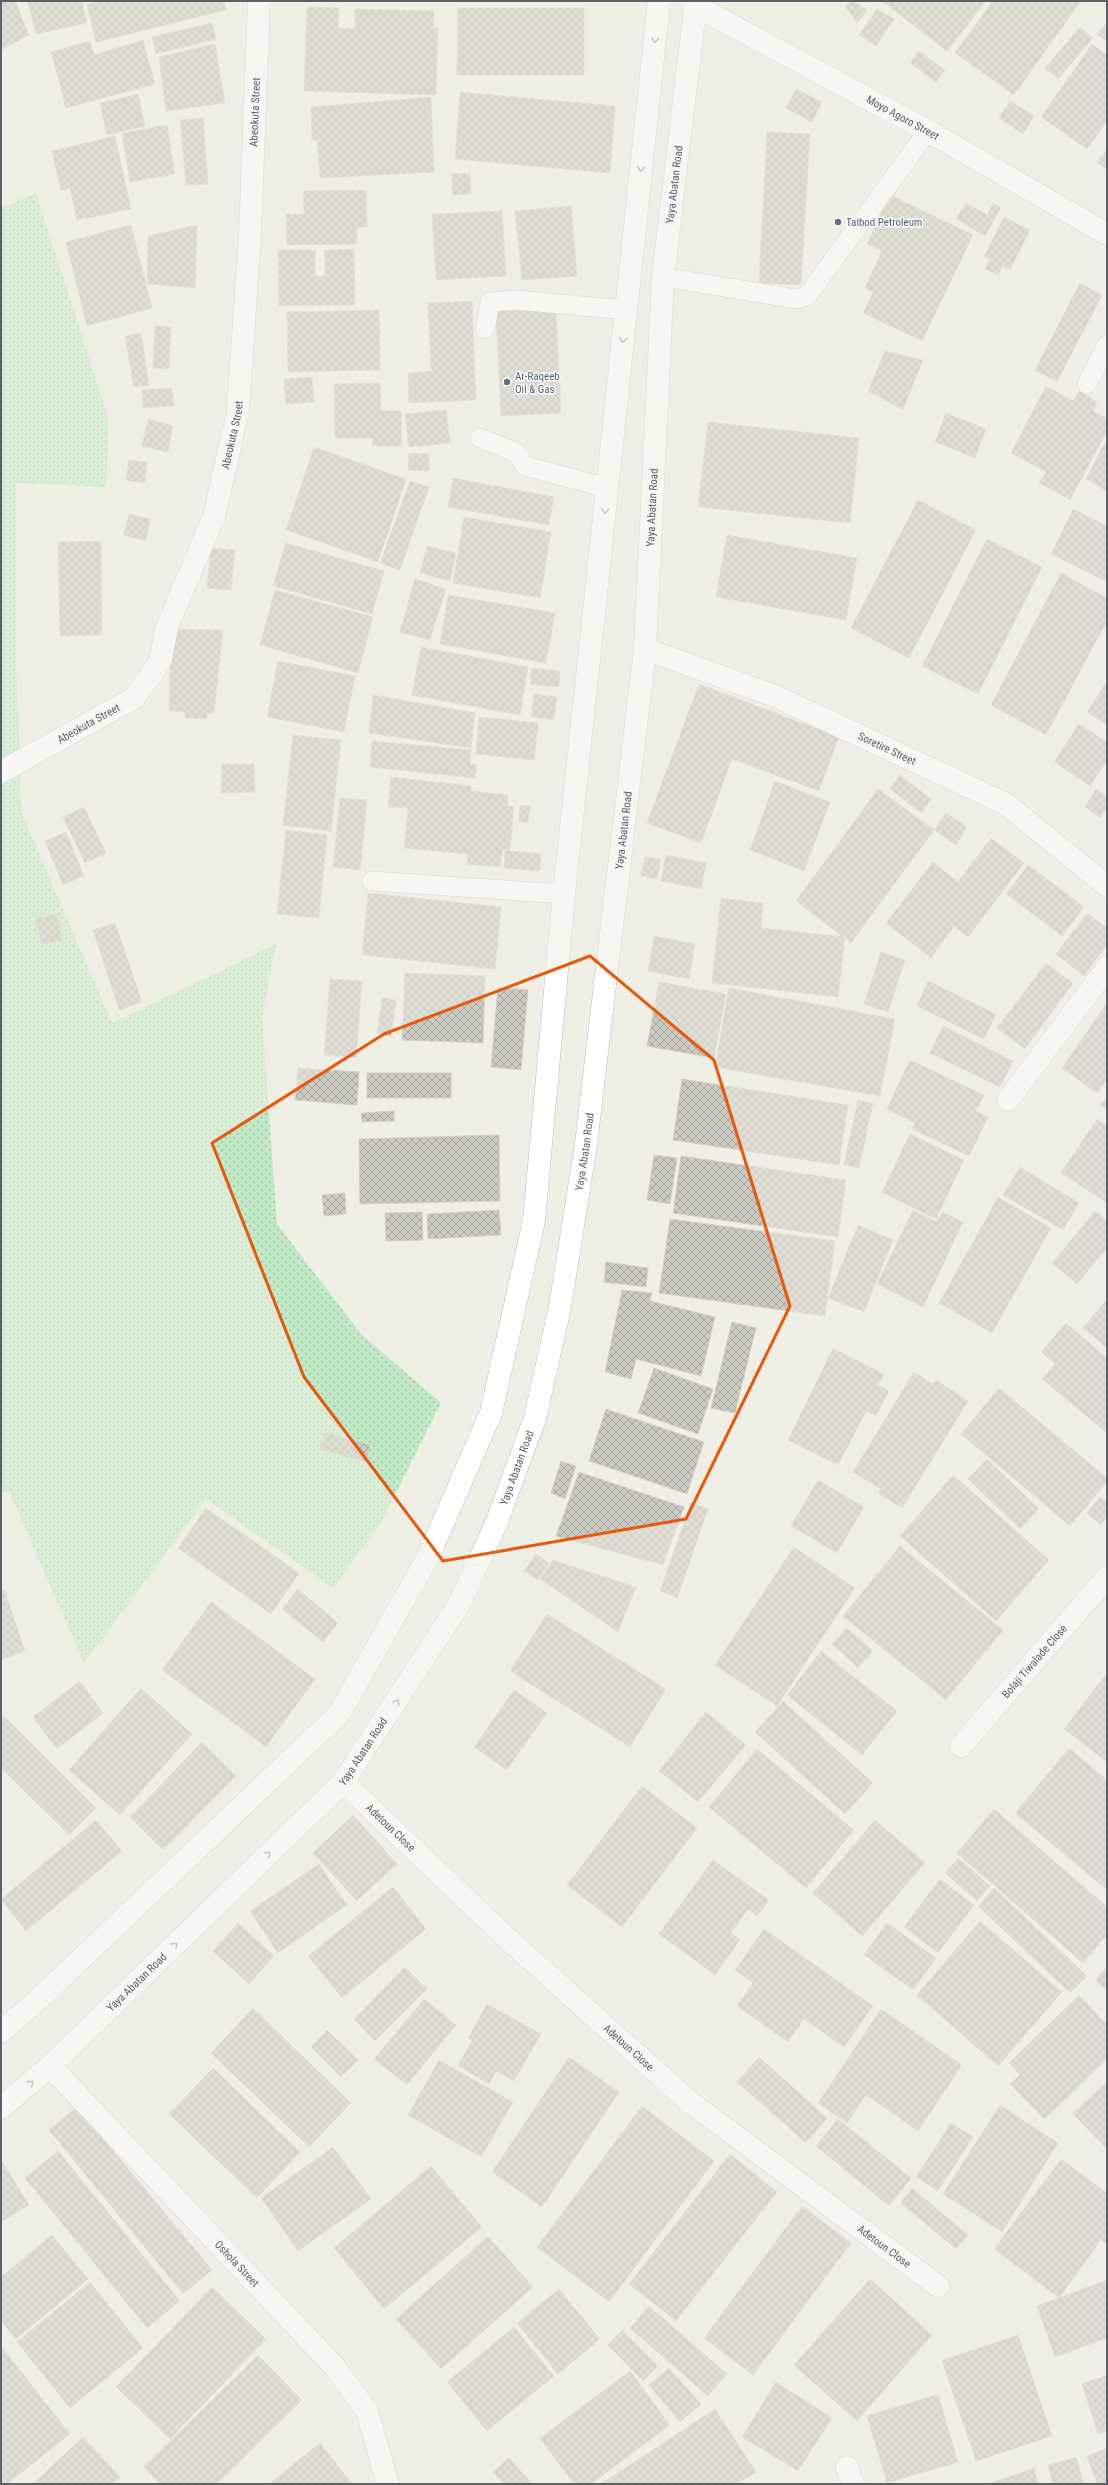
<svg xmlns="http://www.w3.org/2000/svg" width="1108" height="2485" font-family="'Roboto Condensed',sans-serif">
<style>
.grass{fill:url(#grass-dots)}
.building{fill:url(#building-cross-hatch);stroke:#d6d2c2}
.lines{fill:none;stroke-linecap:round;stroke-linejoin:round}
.service-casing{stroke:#bcbec5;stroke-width:20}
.minor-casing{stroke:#bcbec5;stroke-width:23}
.secondary-casing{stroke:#bdc0c7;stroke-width:23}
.service{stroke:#fff;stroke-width:19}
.minor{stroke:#fff;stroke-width:22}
.secondary{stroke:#fff;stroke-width:22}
.oneway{stroke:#9da0a4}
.marked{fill:none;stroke:#e8590c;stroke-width:3;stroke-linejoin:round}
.service-dot{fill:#5c6f8a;stroke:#fff;stroke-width:1.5}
.labels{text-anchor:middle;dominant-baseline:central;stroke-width:3;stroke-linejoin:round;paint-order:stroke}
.street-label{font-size:11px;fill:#5c6067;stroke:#fff}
.service-label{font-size:11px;fill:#4e5e75;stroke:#fff;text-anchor:start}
</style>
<defs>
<pattern id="grass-dots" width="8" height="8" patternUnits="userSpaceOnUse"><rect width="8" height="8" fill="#bfeac5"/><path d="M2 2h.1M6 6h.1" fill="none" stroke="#9ec1a4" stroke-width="1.8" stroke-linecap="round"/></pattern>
<pattern id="building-cross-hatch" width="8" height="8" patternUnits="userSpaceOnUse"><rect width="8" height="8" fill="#cbcac2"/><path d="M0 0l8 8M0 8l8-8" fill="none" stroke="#a8a7a1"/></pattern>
</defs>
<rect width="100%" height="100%" fill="#f0efe5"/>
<polygon class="grass" points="36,193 109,420 106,487 16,483 16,660 22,814 112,1023 276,944 262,1017 277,1224 361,1334 441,1403 382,1521 333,1588 206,1499 84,1663 9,1491 1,1493 1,208"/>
<g class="building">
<polygon points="1,1 15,1 29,35 1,50"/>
<polygon points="28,1 82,1 87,23 36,34"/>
<polygon points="101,1 224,1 226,10 96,42 87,4"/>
<polygon points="853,1 867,10 857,23 845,6"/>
<polygon points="882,1 986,1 947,51"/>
<polygon points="993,1 1081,1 1014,95 955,53"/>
<polygon points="307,7 339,8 338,28 355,29 355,9 434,11 433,28 438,28 436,95 304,91"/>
<polygon points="458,8 584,8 584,75 457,75"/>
<polygon points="877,9 894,19 876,46 859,35"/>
<polygon points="1107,22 1107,42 1097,34"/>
<polygon points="212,23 216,39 156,54 152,37"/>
<polygon points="1080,27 1093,38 1058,79 1045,68"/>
<polygon points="143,40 155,84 66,108 51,52 90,41 94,55"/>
<polygon points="215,44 225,103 166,111 159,57"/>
<polygon points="1092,44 1107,55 1107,121 1087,149 1041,117"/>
<polygon points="919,51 945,70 936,82 910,63"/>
<polygon points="796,89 822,102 812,122 786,108"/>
<polygon points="460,92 615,106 610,173 455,159"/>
<polygon points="138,94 145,126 107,135 100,103"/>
<polygon points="431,97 434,172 320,178 317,140 312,140 311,107"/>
<polygon points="1010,101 1034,116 1023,134 999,118"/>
<polygon points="203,118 208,184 186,185 180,120"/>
<polygon points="167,125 175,174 130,182 122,133"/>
<polygon points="767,132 810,134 801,285 759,283"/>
<polygon points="115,136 131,209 77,220 70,188 61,191 52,151"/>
<polygon points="1107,149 1107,170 1097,162"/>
<polygon points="470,173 471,194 453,195 452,174"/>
<polygon points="366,190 367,227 357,227 357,244 287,245 286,214 304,214 303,191"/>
<polygon points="890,195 973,235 922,341 863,313 873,292 865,288 882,251 867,244"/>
<polygon points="966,203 987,215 993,203 1001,208 985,236 956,219"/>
<polygon points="571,206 577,276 522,280 515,211"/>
<polygon points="502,211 506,276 436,280 432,214"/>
<polygon points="1004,217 1030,230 1010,270 1002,266 998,275 985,269 990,259 984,257"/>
<polygon points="131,225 152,308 87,326 66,242"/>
<polygon points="197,225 195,288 147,284 148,236"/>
<polygon points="354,249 355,305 279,306 278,250 315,250 315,276 325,276 325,250"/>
<polygon points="1080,283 1102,295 1057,382 1035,370"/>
<polygon points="472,301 476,400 409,403 408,373 431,371 428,303"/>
<polygon points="556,309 561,413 501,416 496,311"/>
<polygon points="379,310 380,370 288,372 287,312"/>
<polygon points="155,326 171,327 169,369 153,368"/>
<polygon points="141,333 149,385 134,387 125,336"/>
<polygon points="885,351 923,360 903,410 868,391"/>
<polygon points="312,377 314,402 286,404 284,379"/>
<polygon points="380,383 381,411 401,411 402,446 373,446 373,438 335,438 334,384"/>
<polygon points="1046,386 1074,401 1079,391 1097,402 1093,411 1107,419 1107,431 1070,500 1039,483 1046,472 1011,453"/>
<polygon points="172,388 174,406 143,408 142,390"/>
<polygon points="446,410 450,443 409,447 405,414"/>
<polygon points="946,413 986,429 975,458 935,442"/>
<polygon points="148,419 173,426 168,452 142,446"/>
<polygon points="708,422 859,438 850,523 698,507"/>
<polygon points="1107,439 1107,491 1086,479"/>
<polygon points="314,447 406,479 378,562 286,530"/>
<polygon points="409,453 429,454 429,471 408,470"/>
<polygon points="129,460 147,462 145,483 126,480"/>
<polygon points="453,478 554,497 549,525 448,507"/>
<polygon points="410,481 429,487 400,570 380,563"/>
<polygon points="918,500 976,530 909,658 851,628"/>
<polygon points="1073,509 1107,526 1107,582 1051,554"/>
<polygon points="129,514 150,519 146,541 124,535"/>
<polygon points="464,517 551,532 540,598 453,583"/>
<polygon points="727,535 857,558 846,620 716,597"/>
<polygon points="987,539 1042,567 978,694 922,666"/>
<polygon points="101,541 102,635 60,636 58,542"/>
<polygon points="286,543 384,571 372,614 273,586"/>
<polygon points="427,546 456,553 450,581 420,573"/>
<polygon points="211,548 235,550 231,590 207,588"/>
<polygon points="1061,573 1107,598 1107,621 1046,735 991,705"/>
<polygon points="415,579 446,589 430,640 400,632"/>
<polygon points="275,590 373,617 358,673 260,645"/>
<polygon points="448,595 555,613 546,663 440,644"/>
<polygon points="171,629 223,630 214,713 207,713 207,719 185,718 185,712 169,711"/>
<polygon points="421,647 528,667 520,715 412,695"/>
<polygon points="278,661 355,676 344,732 267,717"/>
<polygon points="531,668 560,671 559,687 530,684"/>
<polygon points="1107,681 1107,725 1087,712"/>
<polygon points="699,684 839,737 819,791 732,759 701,843 647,823"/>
<polygon points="534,694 557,697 554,720 531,717"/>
<polygon points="373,695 475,713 471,748 369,733"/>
<polygon points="479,717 538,723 534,760 476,754"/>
<polygon points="1079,724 1107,742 1107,761 1090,786 1054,762"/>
<polygon points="293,735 341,740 331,831 283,825"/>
<polygon points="372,741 471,750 470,764 477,765 475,778 370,767"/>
<polygon points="222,764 254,764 255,792 221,793"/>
<polygon points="900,775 931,799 921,813 890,789"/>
<polygon points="391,777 471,786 471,791 508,795 507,806 514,807 510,850 503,849 500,867 467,864 468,854 404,848 408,808 388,807"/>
<polygon points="775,781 830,802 804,871 750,850"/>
<polygon points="878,789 934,830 851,943 796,901"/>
<polygon points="1096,789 1107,796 1107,807 1100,818 1085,807"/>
<polygon points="340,798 367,800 360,870 333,867"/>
<polygon points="520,805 530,806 528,823 519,821"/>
<polygon points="84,807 106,853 85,863 63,817"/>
<polygon points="946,813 967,827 956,845 934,830"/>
<polygon points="286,830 327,835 319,918 277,914"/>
<polygon points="66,832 84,876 63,885 45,841"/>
<polygon points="991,838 1024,863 968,937 954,926 931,958 886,923 933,862 958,882"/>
<polygon points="505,850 541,854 540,871 504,868"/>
<polygon points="666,855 706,863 701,889 661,881"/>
<polygon points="645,857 661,859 657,879 641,876"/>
<polygon points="1028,865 1084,907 1062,936 1006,894"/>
<polygon points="368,893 501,907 495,969 362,955"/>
<polygon points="721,898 763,903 761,928 845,937 838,997 712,983"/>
<polygon points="1087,913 1107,928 1107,945 1084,976 1056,954"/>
<polygon points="57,914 62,940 42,945 36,919"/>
<polygon points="115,923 142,1002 119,1010 93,930"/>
<polygon points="654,936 695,944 689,979 648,971"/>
<polygon points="881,952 905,960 888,1012 864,1004"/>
<polygon points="1046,963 1073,983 1025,1049 997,1028"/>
<polygon points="405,973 485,976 483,1043 402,1040"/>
<polygon points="330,979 362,981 356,1057 324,1055"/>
<polygon points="928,981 996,1014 984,1039 917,1006"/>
<polygon points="659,982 726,994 714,1058 647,1046"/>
<polygon points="498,987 528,990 521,1070 491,1067"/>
<polygon points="729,988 895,1019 880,1096 715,1067"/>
<polygon points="382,998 396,1000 391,1036 377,1034"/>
<polygon points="1107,1003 1107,1079 1097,1093 1062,1068"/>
<polygon points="943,1026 1013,1061 1000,1087 930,1053"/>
<polygon points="910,1060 984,1095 976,1111 988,1117 969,1156 912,1129 915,1123 887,1109"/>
<polygon points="298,1068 359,1072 357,1105 295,1100"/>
<rect x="367" y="1073" width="84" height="25"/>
<polygon points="682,1079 848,1105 839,1165 673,1140"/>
<polygon points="1107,1096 1107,1111 1100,1105"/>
<polygon points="858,1100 873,1103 859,1168 844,1165"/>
<polygon points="394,1111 394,1121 362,1122 361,1113"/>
<polygon points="1097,1119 1107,1126 1107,1203 1061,1173"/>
<polygon points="910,1134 964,1160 936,1219 882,1192"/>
<polygon points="499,1135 500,1201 360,1204 359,1139"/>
<polygon points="654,1155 677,1158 670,1204 647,1200"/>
<polygon points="681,1156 846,1180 838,1237 673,1213"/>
<polygon points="1020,1167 1079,1203 1063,1230 1003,1195"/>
<polygon points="345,1193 346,1214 324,1216 322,1195"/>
<polygon points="998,1197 1051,1228 992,1333 939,1303"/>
<polygon points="499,1210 501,1235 428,1239 427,1214"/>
<polygon points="913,1210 937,1222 942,1212 963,1222 923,1307 877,1284"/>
<polygon points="1095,1211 1107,1221 1107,1248 1077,1284 1052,1263"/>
<polygon points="422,1212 423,1240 386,1241 385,1213"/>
<polygon points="670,1219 835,1241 825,1316 659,1293"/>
<polygon points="858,1225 893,1240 864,1312 828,1298"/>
<polygon points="606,1262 648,1268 646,1287 604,1282"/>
<polygon points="622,1290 652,1293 650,1301 715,1317 701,1376 636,1359 631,1379 605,1372"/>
<polygon points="1107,1299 1107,1348 1083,1328"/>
<polygon points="732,1322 756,1328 735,1413 711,1408"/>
<polygon points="1066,1323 1107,1358 1107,1433 1042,1379 1055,1364 1041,1352"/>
<polygon points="833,1348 884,1374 878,1385 889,1391 876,1416 866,1411 838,1465 788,1440"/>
<polygon points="654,1368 713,1389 698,1434 638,1413"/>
<polygon points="914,1372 933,1384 936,1380 968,1401 902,1508 878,1493 881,1489 853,1472"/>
<polygon points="999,1388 1107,1478 1107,1482 1070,1526 961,1434"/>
<polygon points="606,1409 704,1442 687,1494 589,1461"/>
<polygon points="325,1432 370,1445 366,1462 320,1449"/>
<polygon points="987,1459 1039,1509 1020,1529 968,1479"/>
<polygon points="561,1461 576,1466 565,1499 551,1493"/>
<polygon points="579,1472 684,1507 663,1565 556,1536"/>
<polygon points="953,1475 1049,1560 996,1621 900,1536"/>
<polygon points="818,1480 864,1507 837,1553 791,1526"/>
<polygon points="1100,1497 1107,1502 1107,1517 1101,1525 1087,1513"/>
<polygon points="691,1503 708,1509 677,1598 660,1591"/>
<polygon points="206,1508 299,1573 271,1614 178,1548"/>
<polygon points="900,1546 1003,1630 946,1700 843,1616"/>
<polygon points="794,1547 855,1588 777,1706 715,1665"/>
<polygon points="536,1554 549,1563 538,1580 524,1571"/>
<polygon points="553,1560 636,1587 618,1632 540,1579"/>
<polygon points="298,1589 338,1623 323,1642 282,1609"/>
<polygon points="4,1590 25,1651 1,1660 1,1591"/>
<polygon points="211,1602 315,1679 266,1747 162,1670"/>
<polygon points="547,1614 666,1689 630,1747 510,1671"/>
<polygon points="847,1628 873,1651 858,1668 832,1644"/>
<polygon points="821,1651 897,1711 862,1755 787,1695"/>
<polygon points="1107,1673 1107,1762 1064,1729"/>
<polygon points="80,1681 103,1713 57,1749 33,1717"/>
<polygon points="141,1688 192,1734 120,1815 69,1770"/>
<polygon points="514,1690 547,1713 507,1770 474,1747"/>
<polygon points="783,1701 873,1783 845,1814 755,1732"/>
<polygon points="706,1712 746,1745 698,1802 659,1771"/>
<polygon points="4,1716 96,1808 69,1835 1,1768 1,1719"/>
<polygon points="202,1742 236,1776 163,1850 130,1817"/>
<polygon points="1069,1748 1107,1780 1107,1890 1015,1813"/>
<polygon points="757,1749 854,1830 806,1888 709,1807"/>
<polygon points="642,1786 697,1828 622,1927 567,1885"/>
<polygon points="994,1809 1107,1907 1107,1935 1083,1963 957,1853"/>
<polygon points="353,1815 397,1864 357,1901 313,1853"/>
<polygon points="96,1820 122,1851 26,1931 1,1899"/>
<polygon points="875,1820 925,1863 862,1936 813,1893"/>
<polygon points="958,1858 990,1886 977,1901 945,1873"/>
<polygon points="713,1860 769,1900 757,1916 748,1909 731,1933 740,1940 715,1975 659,1934"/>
<polygon points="319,1864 347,1905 278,1953 250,1911"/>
<polygon points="940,1879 974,1905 938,1953 904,1927"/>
<polygon points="393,1887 426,1929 342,1998 308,1956"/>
<polygon points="994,1888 1087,1976 1070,1993 978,1906"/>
<polygon points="980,1921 1062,1992 998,2066 917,1995"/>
<polygon points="238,1923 274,1956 249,1984 213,1951"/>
<polygon points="887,1923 936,1958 913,1990 864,1955"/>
<polygon points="764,1929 873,2006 844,2047 804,2019 788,2042 737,2006 753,1983 735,1970"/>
<polygon points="405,1967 427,1989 375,2041 354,2019"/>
<polygon points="1107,1967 1107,1991 1095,1980"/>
<polygon points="1079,1995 1107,2025 1107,2059 1046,2118 1043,2118 1010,2084 1020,2075 1009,2063"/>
<polygon points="424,1999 456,2025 407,2085 374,2059"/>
<polygon points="487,2004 541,2034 514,2081 496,2071 489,2084 458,2066 472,2040 468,2038"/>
<polygon points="253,2008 351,2103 309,2147 211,2053"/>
<polygon points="881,2009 962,2065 918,2131 866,2095 847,2123 818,2103"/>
<polygon points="327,2030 358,2060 341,2077 311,2047"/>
<polygon points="569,2057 619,2092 542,2207 492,2172"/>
<polygon points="759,2057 827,2118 806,2143 737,2082"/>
<polygon points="439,2060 513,2102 481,2157 408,2115"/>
<polygon points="213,2068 300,2152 257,2198 169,2114"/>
<polygon points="1107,2081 1107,2149 1073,2114"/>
<polygon points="1000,2105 1058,2143 1002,2232 943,2194"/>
<polygon points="642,2106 714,2161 609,2302 537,2247"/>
<polygon points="77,2107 212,2270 183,2294 49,2130"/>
<polygon points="838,2119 911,2178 889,2206 816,2146"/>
<polygon points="951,2123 973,2137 938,2191 916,2177"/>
<polygon points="333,2147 371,2199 298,2251 261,2198"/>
<polygon points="58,2151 180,2301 147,2328 25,2178"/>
<polygon points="730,2154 777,2192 676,2321 629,2284"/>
<polygon points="1061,2159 1107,2193 1107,2244 1101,2240 1059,2298 994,2249"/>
<polygon points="2,2161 29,2205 1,2222 1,2162"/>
<polygon points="431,2166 482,2227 384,2309 334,2248"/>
<polygon points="912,2188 968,2235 956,2249 901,2203"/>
<polygon points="802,2206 851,2243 753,2375 704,2338"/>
<polygon points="52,2235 88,2279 16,2339 1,2321 1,2277"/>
<polygon points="488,2236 533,2287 441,2369 396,2319"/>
<polygon points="870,2279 932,2335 857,2421 794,2365"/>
<polygon points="1107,2280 1107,2338 1055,2357 1037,2306"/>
<polygon points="90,2282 143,2348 70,2408 17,2342"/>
<polygon points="212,2287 266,2339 170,2439 116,2387"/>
<polygon points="559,2289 600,2339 558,2374 517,2323"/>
<polygon points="649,2306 727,2374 708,2396 630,2328"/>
<polygon points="514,2327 554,2376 487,2431 447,2382"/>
<polygon points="622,2330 658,2366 643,2381 608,2345"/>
<polygon points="1018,2335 1052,2436 976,2461 942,2360"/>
<polygon points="1,2346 70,2434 7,2484 1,2484"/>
<polygon points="258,2355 302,2400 217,2484 160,2484 144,2467"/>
<polygon points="669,2368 701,2404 680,2422 649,2385"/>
<polygon points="630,2371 670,2425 591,2484 574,2484 540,2438"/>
<polygon points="1107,2375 1107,2431 1098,2434 1082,2384"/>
<polygon points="776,2382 832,2418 798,2471 742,2437"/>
<polygon points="938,2394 958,2462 887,2483 867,2416"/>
<polygon points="715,2409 756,2472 737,2484 601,2484"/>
<polygon points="83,2437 120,2477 113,2484 33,2484"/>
<polygon points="320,2443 352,2484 269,2484"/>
<polygon points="1107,2448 1107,2484 1097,2484 1087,2456"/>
<polygon points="1076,2457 1084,2484 1053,2484 1048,2465"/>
<polygon points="509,2458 532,2484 504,2484 493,2472"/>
<polygon points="1034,2468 1039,2484 987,2484"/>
</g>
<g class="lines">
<g class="service-casing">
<g id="service">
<polyline points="663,277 796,299 807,296 928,131"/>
<polyline points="485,329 490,302 517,300 626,310"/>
<polyline points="1087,384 1107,345"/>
<polyline points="480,438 517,453 525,466 607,488"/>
<polyline points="372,881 564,894"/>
</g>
</g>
<g class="minor-casing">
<g id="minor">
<path id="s1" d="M696,6l232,125 179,103"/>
<path id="s2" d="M645,649l130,47 231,108 101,82"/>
<path id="s3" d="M1,772l133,-74 26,-36 7,-35 47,-110 24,-106 12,-177 9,-233"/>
<polyline points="1008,1100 1107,968"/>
<path id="s4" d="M961,1746l146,-169"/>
<path id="s5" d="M343,1782l168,160 180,161 247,183"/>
<path id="s6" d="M50,2066l284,300 33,45 21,73"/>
<polyline points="847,2467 853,2484"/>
</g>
</g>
<g class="secondary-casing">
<g id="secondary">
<polyline points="1,2032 43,1995 339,1714 428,1557 491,1413 534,1220 564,894 659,1"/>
<path id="s7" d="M1,2108l49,-42 293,-284 115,-176 38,-82 39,-106 25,-111 26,-163 59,-495 18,-372 33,-276"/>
</g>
</g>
<use href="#service" class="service"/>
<use href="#minor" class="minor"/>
<use href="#secondary" class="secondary"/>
</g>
<defs><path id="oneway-chevron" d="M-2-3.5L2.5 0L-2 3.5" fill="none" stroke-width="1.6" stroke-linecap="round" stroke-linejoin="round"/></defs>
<g class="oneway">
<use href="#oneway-chevron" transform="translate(655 40) rotate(96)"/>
<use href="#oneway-chevron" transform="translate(641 169) rotate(96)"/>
<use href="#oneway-chevron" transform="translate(623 340) rotate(96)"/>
<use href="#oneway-chevron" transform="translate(605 511) rotate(96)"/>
<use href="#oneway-chevron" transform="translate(397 1702) rotate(-56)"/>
<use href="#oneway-chevron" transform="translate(268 1854) rotate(-44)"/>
<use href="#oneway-chevron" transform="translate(175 1945) rotate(-44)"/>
<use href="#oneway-chevron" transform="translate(31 2083) rotate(-41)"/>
</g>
<path d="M0 0H1108V2485H0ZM590,956l124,104 76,246 -104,213 -243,42 -139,-184 -92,-234 172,-109z" fill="#f0efe5" fill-opacity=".55" fill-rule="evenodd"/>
<path class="marked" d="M590,956l124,104 76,246 -104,213 -243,42 -139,-184 -92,-234 172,-109z"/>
<g class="service-dot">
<circle cx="838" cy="222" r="4"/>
<circle cx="507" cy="382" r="4"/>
</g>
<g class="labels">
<g class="street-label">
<text stroke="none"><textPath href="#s3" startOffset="760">Abeokuta Street</textPath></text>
<text stroke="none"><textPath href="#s1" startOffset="235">Moyo Agoro Street</textPath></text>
<text stroke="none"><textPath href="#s7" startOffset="2129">Yaya Abatan Road</textPath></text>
<text stroke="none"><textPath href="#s3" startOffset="436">Abeokuta Street</textPath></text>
<text stroke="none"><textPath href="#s7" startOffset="1805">Yaya Abatan Road</textPath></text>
<text stroke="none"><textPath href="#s3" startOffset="100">Abeokuta Street</textPath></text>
<text stroke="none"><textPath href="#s2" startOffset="262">Soretire Street</textPath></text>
<text stroke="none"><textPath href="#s7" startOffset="1481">Yaya Abatan Road</textPath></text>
<text stroke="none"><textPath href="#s7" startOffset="1157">Yaya Abatan Road</textPath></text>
<text stroke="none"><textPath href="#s7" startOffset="833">Yaya Abatan Road</textPath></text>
<text stroke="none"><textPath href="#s4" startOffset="112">Bolaji Tiwalade Close</textPath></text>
<text stroke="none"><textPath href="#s7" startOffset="509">Yaya Abatan Road</textPath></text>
<text stroke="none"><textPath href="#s5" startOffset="66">Adetoun Close</textPath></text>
<text stroke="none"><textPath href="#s7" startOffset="185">Yaya Abatan Road</textPath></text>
<text stroke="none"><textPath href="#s5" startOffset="390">Adetoun Close</textPath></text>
<text stroke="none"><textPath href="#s5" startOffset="714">Adetoun Close</textPath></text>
<text stroke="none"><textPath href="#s6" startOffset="272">Oshola Street</textPath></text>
</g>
<g class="service-label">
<text x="846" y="222">Taibod Petroleum</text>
<text x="515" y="376">Ar-Raqeeb<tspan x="515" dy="13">Oil &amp; Gas</tspan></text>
</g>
</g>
<rect width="1108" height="2485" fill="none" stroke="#5c6067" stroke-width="4"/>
</svg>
